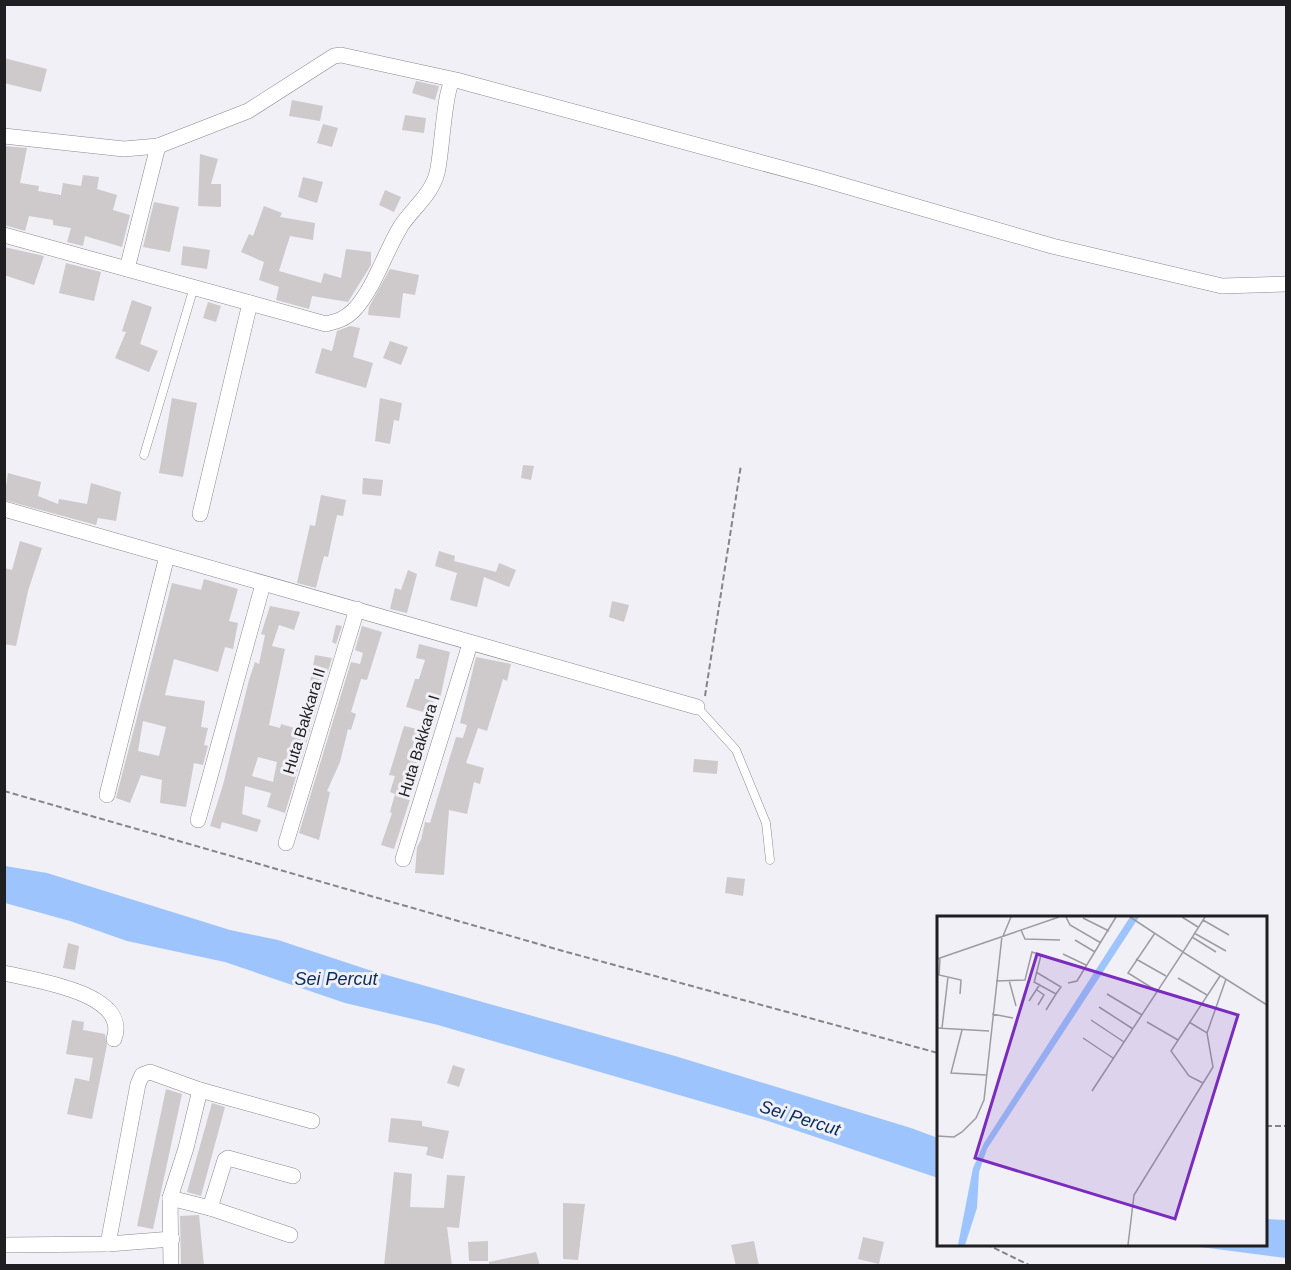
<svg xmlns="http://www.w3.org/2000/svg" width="1291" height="1270" font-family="Arial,sans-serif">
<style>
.water{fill:#9dc4fc}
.building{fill:#cec9cb;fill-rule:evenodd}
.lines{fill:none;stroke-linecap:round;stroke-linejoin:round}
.service-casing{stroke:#8a8a8f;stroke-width:9}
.minor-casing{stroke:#8a8a8f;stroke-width:16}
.path{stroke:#858588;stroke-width:2;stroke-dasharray:6 3;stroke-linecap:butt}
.service{stroke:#fff;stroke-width:8}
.minor{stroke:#fff;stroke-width:15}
.labels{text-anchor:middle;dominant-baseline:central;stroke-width:6;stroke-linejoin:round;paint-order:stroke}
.street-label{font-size:16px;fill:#1f1f21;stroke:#f0f0f6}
.water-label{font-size:18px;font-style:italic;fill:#082d5d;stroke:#f0f0f6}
.inset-road{fill:none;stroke:#9c9ca1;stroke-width:1.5}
.view{fill:#7b2cbf;fill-opacity:0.15;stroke:#7b2cbf;stroke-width:3}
.inset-edge{fill:none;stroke:#1f1f21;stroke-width:3}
</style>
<rect width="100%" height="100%" fill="#f0f0f6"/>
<g class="water">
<polygon points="5,866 47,873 230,930 278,940 369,970 675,1056 911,1128 938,1138 938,1178 768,1121 438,1025 345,1003 225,962 127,941 70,921 5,903"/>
<polygon points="1266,1219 1286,1220 1286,1258 1185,1245 1266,1244"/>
</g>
<g class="building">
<polygon points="4,58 47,69 41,92 4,83"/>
<polygon points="416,81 439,86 435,100 412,93"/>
<polygon points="292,100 323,106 320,121 289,116"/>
<polygon points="405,115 426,118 424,133 402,130"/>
<polygon points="323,124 338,128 332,147 317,143"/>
<polygon points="4,146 27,148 20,183 39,186 38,191 61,195 63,183 81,186 83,175 99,177 97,189 117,195 113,210 130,215 122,247 85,236 83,246 67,242 71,228 53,225 53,220 29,216 25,231 4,225"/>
<polygon points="200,154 218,159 211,184 221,184 221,207 198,206"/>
<polygon points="303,177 323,182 317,203 298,197"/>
<polygon points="385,190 401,197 394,212 379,205"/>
<polygon points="154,202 179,207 170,252 143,247"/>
<polygon points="264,206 282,213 280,217 315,223 313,240 290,236 279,271 321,283 324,273 341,278 346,249 371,252 371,265 348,302 312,296 309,309 276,300 279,287 259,280 264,262 241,252 249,234 253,236"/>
<polygon points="183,246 210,250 207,269 181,265"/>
<polygon points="4,247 44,256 34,285 4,275"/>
<polygon points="66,263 101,272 94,301 59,293"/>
<polygon points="390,269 419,275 415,295 403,293 400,318 368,315 369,307"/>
<polygon points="132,300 152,307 140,344 158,351 149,372 115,358 126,332 122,331"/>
<polygon points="208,302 221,306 216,322 203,318"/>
<polygon points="350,326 360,328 353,357 373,363 366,388 315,373 322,348 332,351 337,331"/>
<polygon points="390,341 408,347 401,365 383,358"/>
<polygon points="172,398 197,403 183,477 159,473"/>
<polygon points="380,398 402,403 399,421 394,420 390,444 375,441"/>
<polygon points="523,465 534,466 531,480 521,478"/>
<polygon points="8,473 41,482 38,496 58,504 59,499 87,504 91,483 121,492 116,521 98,518 96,525 4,500"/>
<polygon points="363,478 383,480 381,496 362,494"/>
<polygon points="321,495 346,500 343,516 337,515 328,557 324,556 316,588 297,583 310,525 315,526"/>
<polygon points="20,541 42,548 28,591 16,646 4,644 4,568 12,570"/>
<polygon points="439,551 455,556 454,561 496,572 499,563 516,570 509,587 484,577 477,607 450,600 457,573 435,566"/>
<polygon points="408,570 417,574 407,613 390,609 395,588 401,590"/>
<path d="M204,579l34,10 -9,32 9,2 -5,26 -8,-2 -7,25 -44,-13 -9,36 40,6 -4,26 7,1 -4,17 4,1 -5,19 -9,-2 -8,44 -26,-4 2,-23 -21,-5 -11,28 -14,-5 56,-215 29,7zM143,721l23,6 -7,29 -21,-5z"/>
<polygon points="612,601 629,605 624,622 609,617"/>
<path d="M270,606l30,6 -6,18 -15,-5 -7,21 13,3 -16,76 11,3 1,-4 20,6 14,-75 17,3 -47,155 -18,-6 4,-14 -26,-7 -3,28 19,6 -4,12 -35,-10 -2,7 -10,-3 13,-41 26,-105 6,-18 4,2 6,-29 -4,-1zM258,757l19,5 -4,20 -21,-6z"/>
<polygon points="336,625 342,626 336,644 332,642"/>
<polygon points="362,626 382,632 367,680 361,679 351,712 356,714 351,730 348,729 340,762 327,791 330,792 319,840 299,833 351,662 360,664 363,653 355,650"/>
<polygon points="419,644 450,652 440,699 435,697 430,714 406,707 415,679 419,679 425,660 416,658"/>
<polygon points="476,657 511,664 507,681 503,679 487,731 478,728 466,763 484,768 480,784 474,782 467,814 449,810 444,875 415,873 417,847 421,840 425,822 430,823 456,737 463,738 467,725 460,723"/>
<polygon points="404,726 431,732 429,742 425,741 416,781 394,849 381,845 392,813 390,812 395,794 390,792 395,776 389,775"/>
<polygon points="694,759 718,761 717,774 693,772"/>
<polygon points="727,877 745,879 743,896 725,893"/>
<polygon points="68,943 79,946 75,970 63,968"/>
<polygon points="72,1020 84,1022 83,1030 105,1034 107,1045 92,1119 67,1114 75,1078 89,1081 93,1058 66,1054"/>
<polygon points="453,1065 465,1069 459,1087 447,1083"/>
<polygon points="166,1089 182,1094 153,1229 137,1226"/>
<polygon points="212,1103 225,1107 201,1196 187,1192"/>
<polygon points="391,1118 422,1121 422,1126 449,1131 443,1159 426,1155 428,1147 388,1142"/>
<polygon points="394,1172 412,1174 410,1207 444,1208 447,1175 465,1176 459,1228 447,1227 452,1266 384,1266"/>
<polygon points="563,1203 585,1204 578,1260 563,1259"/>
<polygon points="199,1215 204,1266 181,1266 180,1216"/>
<polygon points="863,1237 884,1242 879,1264 858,1259"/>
<polygon points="488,1241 488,1261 469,1261 468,1242"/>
<polygon points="754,1241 759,1266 736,1266 731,1245"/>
<polygon points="536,1252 540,1266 489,1266 489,1262"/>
</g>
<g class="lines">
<g class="service-casing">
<g id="service">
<polyline points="144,455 194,287"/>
<polyline points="697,707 736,750 766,823 770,860"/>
</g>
</g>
<g class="minor-casing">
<g id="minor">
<polyline points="4,136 124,149 158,146 127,269"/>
<polyline points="158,146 248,111 334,56 341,55 456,80 818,178 1052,246 1222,286 1286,284"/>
<path d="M4,235l322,89c12,-3 19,-5 28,-14 21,-23 31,-58 47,-84 11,-17 31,-32 36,-53 5,-19 7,-83 16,-93"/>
<polyline points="4,509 697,707"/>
<polyline points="200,514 250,303"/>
<polyline points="107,795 167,556"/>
<polyline points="198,820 263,584"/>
<polyline points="286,843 357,609"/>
<polyline points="403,859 470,644"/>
<path d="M4,973c30,7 127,20 110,66"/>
<polyline points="200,1090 312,1121"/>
<polyline points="170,1198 210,1208 290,1235"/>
<polyline points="210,1208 225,1160 228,1158 293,1176"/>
<polyline points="108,1244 138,1084 142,1075 150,1072 200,1090 186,1148 170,1198 171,1266"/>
<polyline points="4,1245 108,1244 172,1239"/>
</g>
</g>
<g class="path">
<polyline points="705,696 741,465"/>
<polyline points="4,791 563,951 938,1053"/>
<polyline points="1266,1126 1286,1126"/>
<polyline points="986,1244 1031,1266"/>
</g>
<use href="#service" class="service"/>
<use href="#minor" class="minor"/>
</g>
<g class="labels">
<g class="street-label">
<text transform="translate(304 721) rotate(-73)">Huta Bakkara II</text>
<text transform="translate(419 746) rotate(-73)">Huta Bakkara I</text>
</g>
<g class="water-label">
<text x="336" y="979">Sei Percut</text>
<text transform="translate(800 1118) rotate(17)">Sei Percut</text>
</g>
</g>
<g transform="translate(937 916)">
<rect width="330" height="330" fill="#f0f0f6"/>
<path d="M193,1h9l-152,232 -8,23 -2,36 -12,37h-7l15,-77 11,-25z" fill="#9dc4fc"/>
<path class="inset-road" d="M129,1l4,8 31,18M193,1l53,35 22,-35M245,1l16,10M146,2l26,13M266,4l26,15M84,14l4,9 35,1M218,17l-27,40 29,18M257,17l32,18M66,20l8,-19M255,21l24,15M138,24l20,12M126,38l23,11M3,42l-1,17 22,5 -1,14M0,43l122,-42M199,43l30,17M241,62l29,17M72,64l7,26M59,65l29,-1 7,-28 9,3 -7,28M97,66l22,12 5,-7 -25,-15M131,67l9,-2 39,-64M100,74l7,5 -6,10M170,78l35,21M92,85l11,-17M162,91l34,22M109,94l10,-16M55,98l21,4M154,104l33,22M210,106l31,18M252,106l18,11 19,-54M0,112l52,3M5,112l6,-51M25,114l-11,43 35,2M146,122l30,20M266,167l-14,-7 -18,-25 49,-75M155,175l91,-139 84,53M0,220l17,1 8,-5 14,-14 8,-18 18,-164M191,329l6,-50 79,-128 -6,-34"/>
<path class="view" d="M100,38l201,61 -63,204 -200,-61z"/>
<rect width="330" height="330" class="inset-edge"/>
</g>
<rect width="1291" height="1270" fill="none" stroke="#1f1f21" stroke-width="12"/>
</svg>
